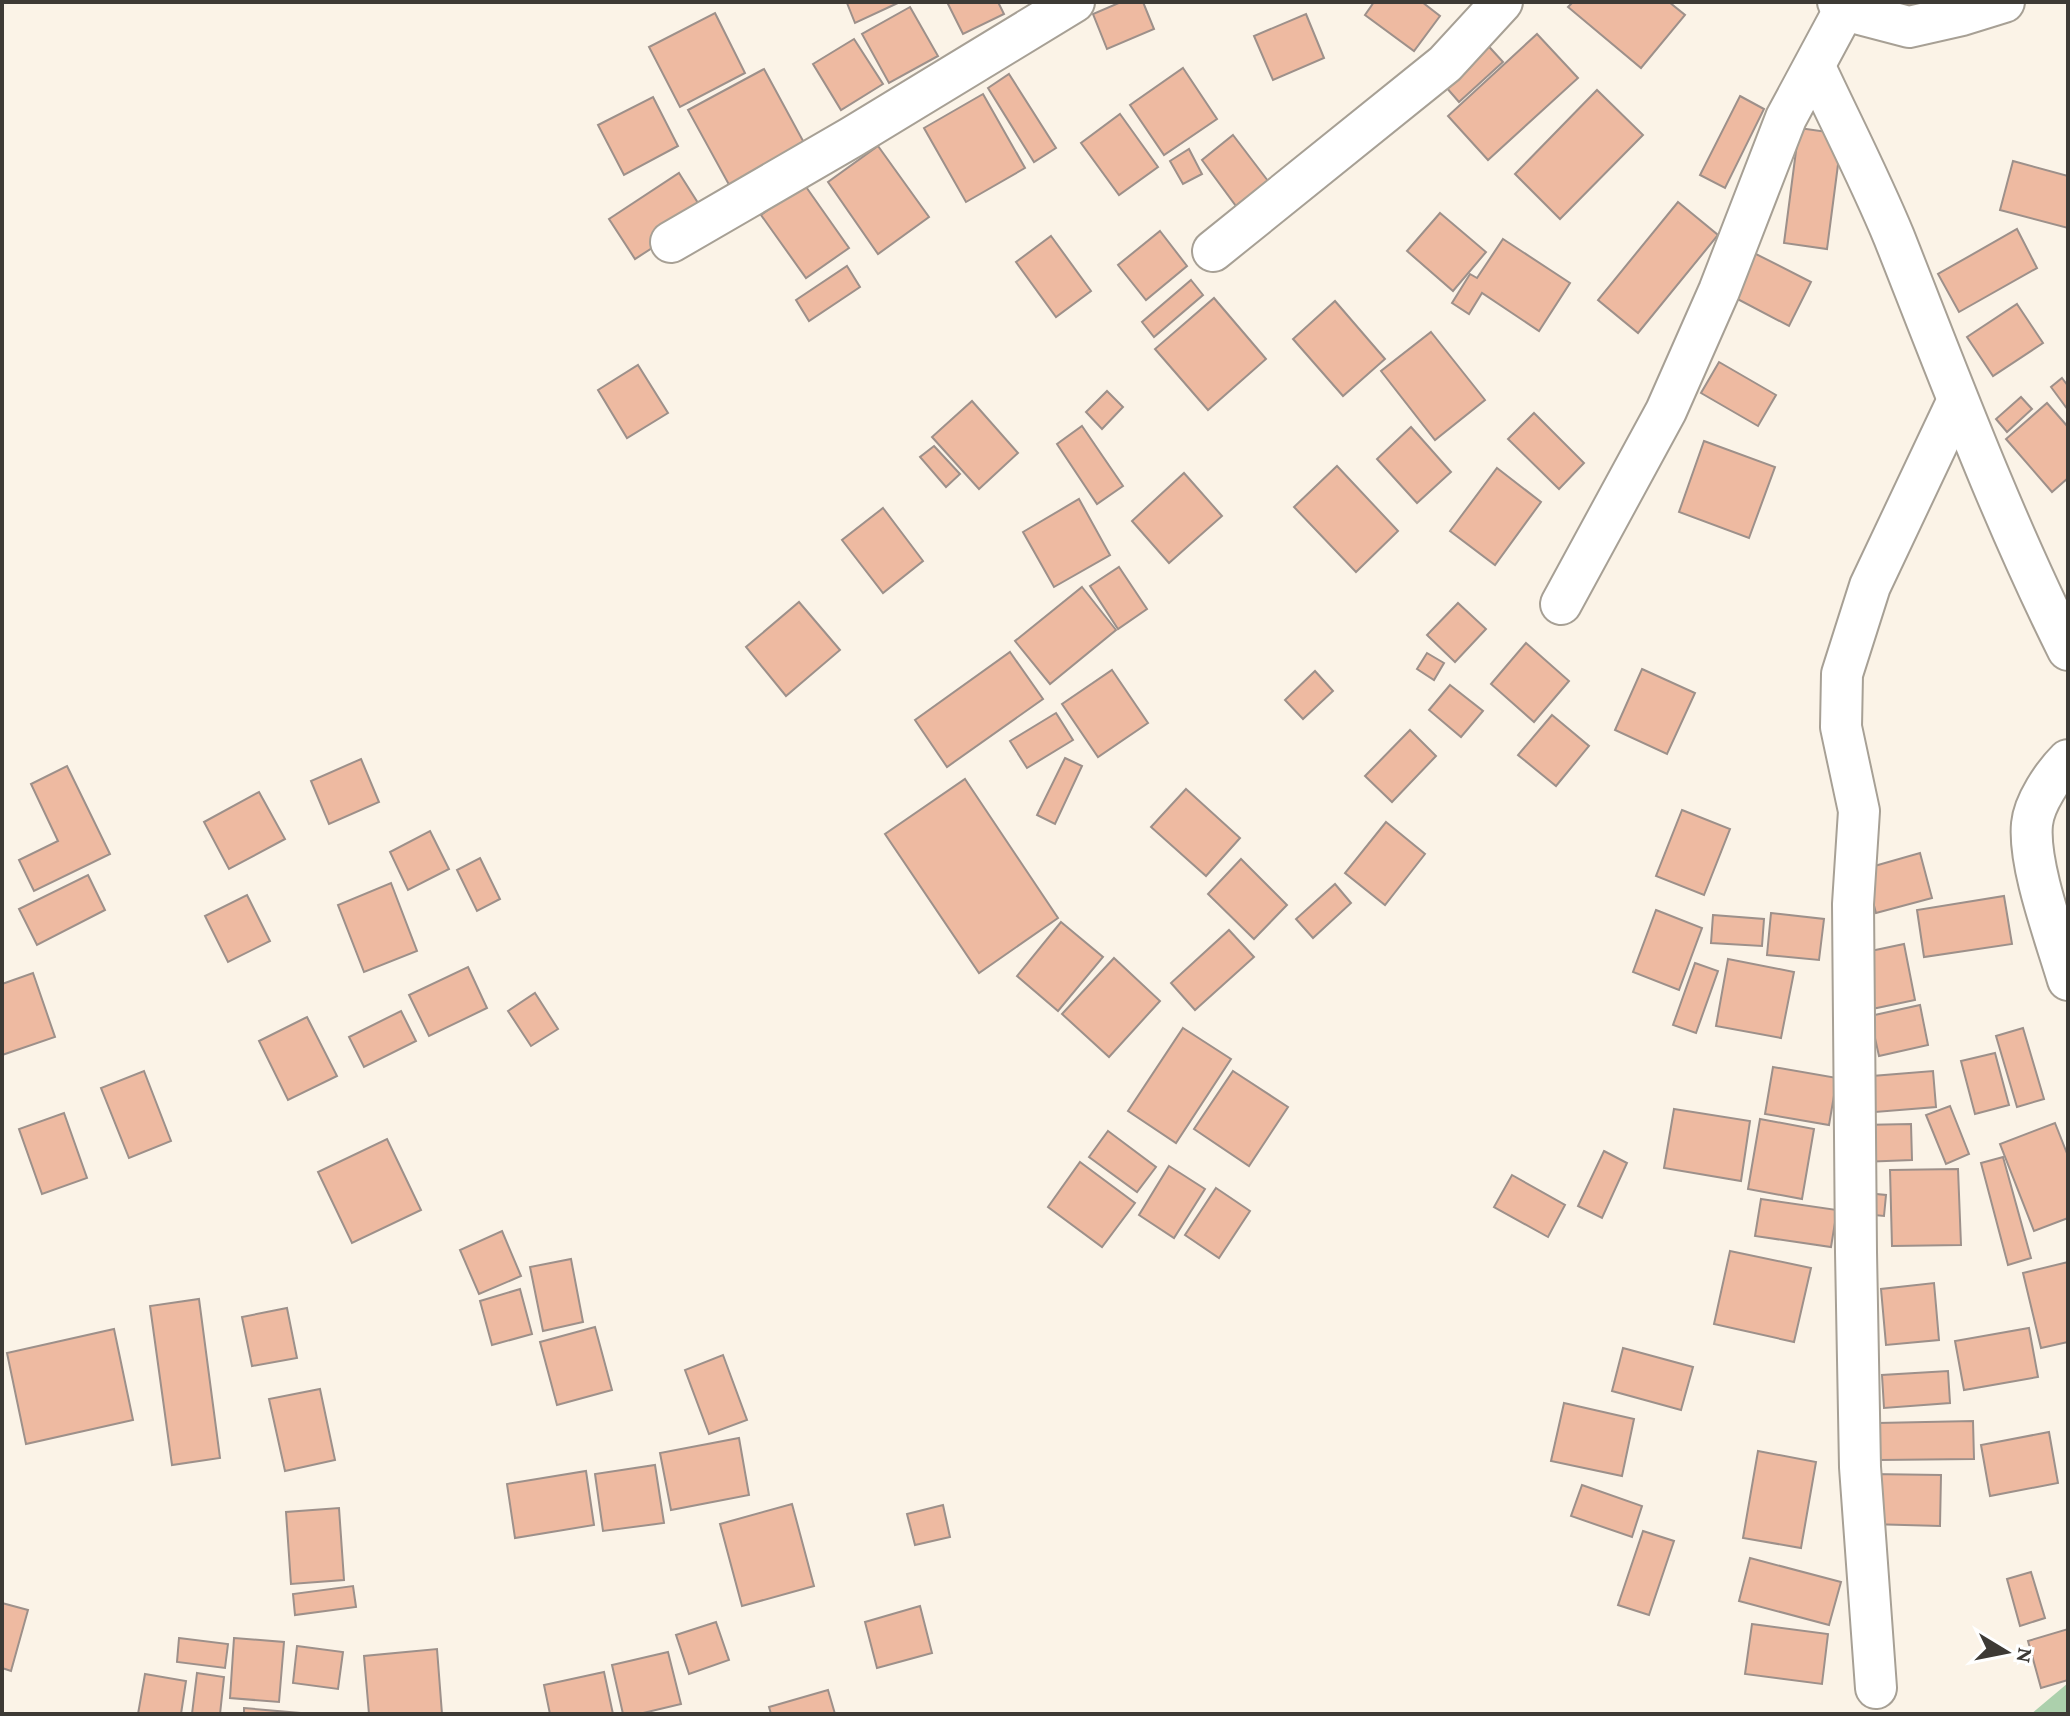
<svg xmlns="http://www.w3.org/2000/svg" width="2070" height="1716" font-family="'Crimson Pro',serif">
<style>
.green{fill:#acd0ac}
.building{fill:#eebaa1;stroke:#9d908a;stroke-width:2}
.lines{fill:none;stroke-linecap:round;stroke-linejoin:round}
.minor-casing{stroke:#a7a095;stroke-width:44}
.minor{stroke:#fff;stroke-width:40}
</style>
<rect width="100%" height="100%" fill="#fbf3e7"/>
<polygon class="green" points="2068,1683 2068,1714 2031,1714"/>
<g class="building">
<polygon points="849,2 900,2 855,23 847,3"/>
<polygon points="947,2 998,2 1004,14 963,34"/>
<polygon points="1121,2 1143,2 1154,29 1107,49 1093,14"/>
<polygon points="1374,2 1422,2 1440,16 1414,51 1365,15"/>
<polygon points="1573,2 1669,2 1685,15 1641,68 1568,7"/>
<polygon points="1891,2 1952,2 1895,17"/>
<polygon points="910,7 938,56 889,83 862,34"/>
<polygon points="715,13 745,73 680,107 649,47"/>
<polygon points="1306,14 1324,58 1273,80 1254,36"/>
<polygon points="1537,34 1578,78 1488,160 1448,116"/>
<polygon points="854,39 883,84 841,110 813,64"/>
<polygon points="1482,39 1503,62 1459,102 1439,79"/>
<polygon points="1183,68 1217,119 1164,155 1130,105"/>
<polygon points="764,69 808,150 733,192 688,110"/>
<polygon points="1009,74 1056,148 1034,162 988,88"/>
<polygon points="1597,90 1643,135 1560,219 1515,174"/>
<polygon points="983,94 1025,168 966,202 924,128"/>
<polygon points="1740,96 1764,109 1725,188 1700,175"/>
<polygon points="653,97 678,146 624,175 598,125"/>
<polygon points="1120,114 1158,167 1119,195 1081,143"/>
<polygon points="1799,128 1842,134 1827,249 1784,243"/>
<polygon points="1233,135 1268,181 1236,206 1202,160"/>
<polygon points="878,146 929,217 878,254 828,182"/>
<polygon points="1189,149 1202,174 1183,184 1170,161"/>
<polygon points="2013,161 2068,176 2068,228 2000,210"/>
<polygon points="679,173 705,214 635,259 609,219"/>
<polygon points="804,184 849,248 806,278 761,215"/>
<polygon points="1678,202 1718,235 1638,333 1598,300"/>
<polygon points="1440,213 1486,252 1453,291 1407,251"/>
<polygon points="2017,229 2037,268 1959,312 1938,274"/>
<polygon points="1160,231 1187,266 1146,300 1118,265"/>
<polygon points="1051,236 1091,291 1056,317 1016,262"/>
<polygon points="1503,239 1570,283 1539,331 1482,293 1469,314 1452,303 1470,274 1477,278"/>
<polygon points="1750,251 1811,282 1789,326 1728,294"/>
<polygon points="847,266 860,287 809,321 796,300"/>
<polygon points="1191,280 1203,295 1154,337 1142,322"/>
<polygon points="1214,298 1266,359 1208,410 1155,349"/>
<polygon points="1335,301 1385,359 1343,396 1293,339"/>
<polygon points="2017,304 2043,343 1993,376 1967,337"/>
<polygon points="1431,332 1485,400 1435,440 1381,371"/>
<polygon points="1719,362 1776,395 1758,426 1701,393"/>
<polygon points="638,365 668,413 627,438 598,390"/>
<polygon points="2062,378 2068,386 2068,410 2051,387"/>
<polygon points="1107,391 1123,407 1102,429 1086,412"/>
<polygon points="2021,397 2032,409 2007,432 1996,419"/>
<polygon points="972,401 1018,453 979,489 932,437"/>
<polygon points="2047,403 2068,427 2068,478 2052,492 2006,439"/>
<polygon points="1534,413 1584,463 1559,489 1508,439"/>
<polygon points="1082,426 1123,486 1097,504 1057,444"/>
<polygon points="1411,427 1451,472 1417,503 1377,459"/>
<polygon points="1704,441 1775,467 1749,538 1679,512"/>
<polygon points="934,446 960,474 946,487 920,457"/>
<polygon points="1337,466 1398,531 1356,572 1294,507"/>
<polygon points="1497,468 1541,502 1495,565 1450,531"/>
<polygon points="1184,473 1222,516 1169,563 1132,521"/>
<polygon points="1079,499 1110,555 1054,587 1023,532"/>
<polygon points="883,508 923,561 883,593 842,540"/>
<polygon points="1119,567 1147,609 1118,629 1090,586"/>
<polygon points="1082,587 1116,630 1050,684 1015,641"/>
<polygon points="799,602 840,650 786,696 746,647"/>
<polygon points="1458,603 1486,629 1455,662 1427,635"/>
<polygon points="1526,643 1569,681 1534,722 1491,684"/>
<polygon points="1010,652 1043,699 947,767 915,720"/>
<polygon points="1427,653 1444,663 1434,680 1417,669"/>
<polygon points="1642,669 1695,693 1667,754 1615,730"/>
<polygon points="1112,670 1148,723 1098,757 1062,704"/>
<polygon points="1315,671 1333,691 1303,719 1285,700"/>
<polygon points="1450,685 1483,711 1461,737 1429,710"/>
<polygon points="1056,713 1073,740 1027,768 1010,741"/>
<polygon points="1552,715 1589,746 1556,786 1518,755"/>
<polygon points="1410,730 1436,756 1392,802 1365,776"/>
<polygon points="1065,758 1082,766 1055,824 1037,815"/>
<polygon points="361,759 379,802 329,824 311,781"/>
<polygon points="67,766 110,854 34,891 19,860 58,841 31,784"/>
<polygon points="965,779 1058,918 979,973 885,834"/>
<polygon points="1186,789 1240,838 1206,876 1151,827"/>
<polygon points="259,792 285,839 229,869 204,822"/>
<polygon points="1682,810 1730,829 1704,895 1656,876"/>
<polygon points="1386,822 1425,854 1385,905 1345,873"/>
<polygon points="430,831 449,869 408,890 390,852"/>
<polygon points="1920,853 1932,898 1876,913 1864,869"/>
<polygon points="480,858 500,899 477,911 457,870"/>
<polygon points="1241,859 1287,905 1254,939 1208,894"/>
<polygon points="88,875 105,910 37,945 19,909"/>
<polygon points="391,883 417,951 364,972 338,905"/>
<polygon points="1335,884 1351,903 1313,938 1296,919"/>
<polygon points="247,895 270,941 228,962 205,916"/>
<polygon points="2004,896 2012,944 1924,957 1917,910"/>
<polygon points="1656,910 1702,928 1679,990 1633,972"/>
<polygon points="1771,913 1824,919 1819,960 1767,955"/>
<polygon points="1713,915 1764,919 1762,946 1711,943"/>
<polygon points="1061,922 1103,957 1058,1011 1017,976"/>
<polygon points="1229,930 1254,957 1195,1010 1171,983"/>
<polygon points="1904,944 1915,1000 1872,1009 1861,953"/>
<polygon points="1114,958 1160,1001 1109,1057 1062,1014"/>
<polygon points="1728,959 1794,972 1781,1038 1716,1026"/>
<polygon points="1695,963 1718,971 1696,1033 1673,1025"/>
<polygon points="468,967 487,1008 429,1036 409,995"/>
<polygon points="33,973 55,1037 2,1055 2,984"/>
<polygon points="535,993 558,1029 531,1046 508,1011"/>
<polygon points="1920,1005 1928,1045 1879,1056 1870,1016"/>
<polygon points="401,1011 416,1041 364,1067 349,1037"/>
<polygon points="307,1017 337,1076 288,1100 259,1041"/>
<polygon points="1183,1028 1231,1059 1176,1143 1128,1111"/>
<polygon points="2023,1028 2044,1099 2017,1107 1996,1036"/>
<polygon points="1995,1053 2009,1105 1975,1114 1961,1061"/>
<polygon points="1773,1067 1837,1078 1829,1125 1765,1114"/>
<polygon points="144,1071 171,1141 129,1158 101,1088"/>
<polygon points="1233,1071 1288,1107 1249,1166 1194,1129"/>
<polygon points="1933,1071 1936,1107 1863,1113 1860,1077"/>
<polygon points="1950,1106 1969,1154 1946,1164 1926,1115"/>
<polygon points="1674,1109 1750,1121 1741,1181 1664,1168"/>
<polygon points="64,1113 87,1178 42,1194 19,1129"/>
<polygon points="1760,1119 1814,1129 1802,1199 1748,1189"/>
<polygon points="2055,1123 2068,1156 2068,1218 2034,1231 2000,1144"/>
<polygon points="1911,1124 1912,1160 1861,1162 1859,1125"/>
<polygon points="1108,1131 1156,1167 1137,1192 1089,1157"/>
<polygon points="387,1139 421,1210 352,1243 318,1172"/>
<polygon points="1604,1151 1627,1163 1602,1218 1578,1206"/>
<polygon points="2003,1157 2031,1258 2008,1265 1981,1163"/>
<polygon points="1080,1162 1135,1203 1102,1247 1048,1207"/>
<polygon points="1169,1166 1205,1189 1174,1238 1139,1215"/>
<polygon points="1958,1169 1961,1245 1892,1246 1890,1170"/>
<polygon points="1512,1175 1565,1205 1548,1237 1494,1207"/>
<polygon points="1216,1188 1250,1211 1219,1258 1185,1235"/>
<polygon points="1866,1193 1886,1195 1884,1216 1864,1214"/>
<polygon points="1761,1199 1837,1210 1831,1247 1755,1236"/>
<polygon points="502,1231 521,1276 479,1294 460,1250"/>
<polygon points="1730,1251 1811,1268 1794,1342 1714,1324"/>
<polygon points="571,1259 583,1322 543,1331 530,1267"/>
<polygon points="2068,1262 2068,1342 2041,1348 2023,1273"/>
<polygon points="1934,1283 1939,1340 1886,1345 1881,1289"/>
<polygon points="520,1289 532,1334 492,1345 480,1301"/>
<polygon points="199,1299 220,1458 172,1465 150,1306"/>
<polygon points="287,1308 297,1358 252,1366 242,1317"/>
<polygon points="595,1327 612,1390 557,1405 540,1342"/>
<polygon points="2029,1328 2038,1377 1964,1390 1955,1341"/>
<polygon points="114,1329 133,1420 26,1444 7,1353"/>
<polygon points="1623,1348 1693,1367 1681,1410 1612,1391"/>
<polygon points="723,1355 747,1420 709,1434 685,1370"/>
<polygon points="1948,1371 1950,1403 1884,1408 1882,1375"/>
<polygon points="320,1389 335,1460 285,1471 269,1399"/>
<polygon points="1564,1403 1634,1419 1622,1476 1551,1461"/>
<polygon points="1973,1421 1974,1459 1879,1460 1878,1423"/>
<polygon points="2049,1432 2058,1483 1990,1496 1981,1445"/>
<polygon points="739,1438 749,1495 671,1510 660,1453"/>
<polygon points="1758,1451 1816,1462 1801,1548 1743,1538"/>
<polygon points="655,1465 664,1523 603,1531 595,1474"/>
<polygon points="586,1471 594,1525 515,1538 507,1484"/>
<polygon points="1870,1474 1941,1475 1940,1526 1869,1524"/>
<polygon points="1582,1485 1642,1506 1632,1537 1571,1516"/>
<polygon points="792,1504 814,1586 742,1606 720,1524"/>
<polygon points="943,1505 950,1537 915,1545 907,1514"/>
<polygon points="339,1508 344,1580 291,1584 286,1512"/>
<polygon points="1643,1531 1674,1541 1649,1615 1618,1605"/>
<polygon points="1750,1558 1841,1582 1829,1625 1739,1601"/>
<polygon points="2031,1572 2045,1618 2020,1626 2007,1579"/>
<polygon points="353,1586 356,1607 295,1615 293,1594"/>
<polygon points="2,1603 28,1610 11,1671 2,1668"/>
<polygon points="920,1606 932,1653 877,1668 865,1622"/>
<polygon points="716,1622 729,1660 689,1674 676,1635"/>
<polygon points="1752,1624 1828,1634 1822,1684 1745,1674"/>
<polygon points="2068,1629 2068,1680 2041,1688 2028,1641"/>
<polygon points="179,1638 228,1644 225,1668 177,1662"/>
<polygon points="234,1638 284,1642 279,1702 230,1698"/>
<polygon points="297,1646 343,1652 338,1689 293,1683"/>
<polygon points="437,1649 442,1714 369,1714 364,1656"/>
<polygon points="668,1652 681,1704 639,1714 623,1714 612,1665"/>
<polygon points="604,1672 613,1714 550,1714 544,1685"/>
<polygon points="197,1673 224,1677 220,1714 192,1714"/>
<polygon points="145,1674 186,1681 181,1714 138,1714"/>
<polygon points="828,1690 835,1714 771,1714 769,1707"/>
<polygon points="244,1708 300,1713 300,1714 244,1714"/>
</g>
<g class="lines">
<g class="minor-casing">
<g id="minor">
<polyline points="1838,2 1844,10 1909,27 1962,15 2004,2"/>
<path d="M1815,67c26,56 55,112 79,170 55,139 107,279 174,413"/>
<polyline points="671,242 852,137 1074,2"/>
<polyline points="1213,251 1445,64 1502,2"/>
<polyline points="1561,604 1666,411 1719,291 1786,118 1844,10"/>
<path d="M2068,760c-15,15 -34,43 -36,64 -4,41 24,115 36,156"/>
<polyline points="1876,1688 1860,1467 1856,1252 1853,904 1859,811 1841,727 1842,674 1870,586 1957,402"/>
</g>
</g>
<use href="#minor" class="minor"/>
</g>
<rect width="2070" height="1716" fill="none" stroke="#3d3a35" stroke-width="8"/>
<g transform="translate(2006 1652) rotate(100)" stroke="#ffffff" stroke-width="6" paint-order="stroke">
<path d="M0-6L14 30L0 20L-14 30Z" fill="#3d3a35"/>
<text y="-12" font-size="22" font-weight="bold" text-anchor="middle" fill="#3d3a35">N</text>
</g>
</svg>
